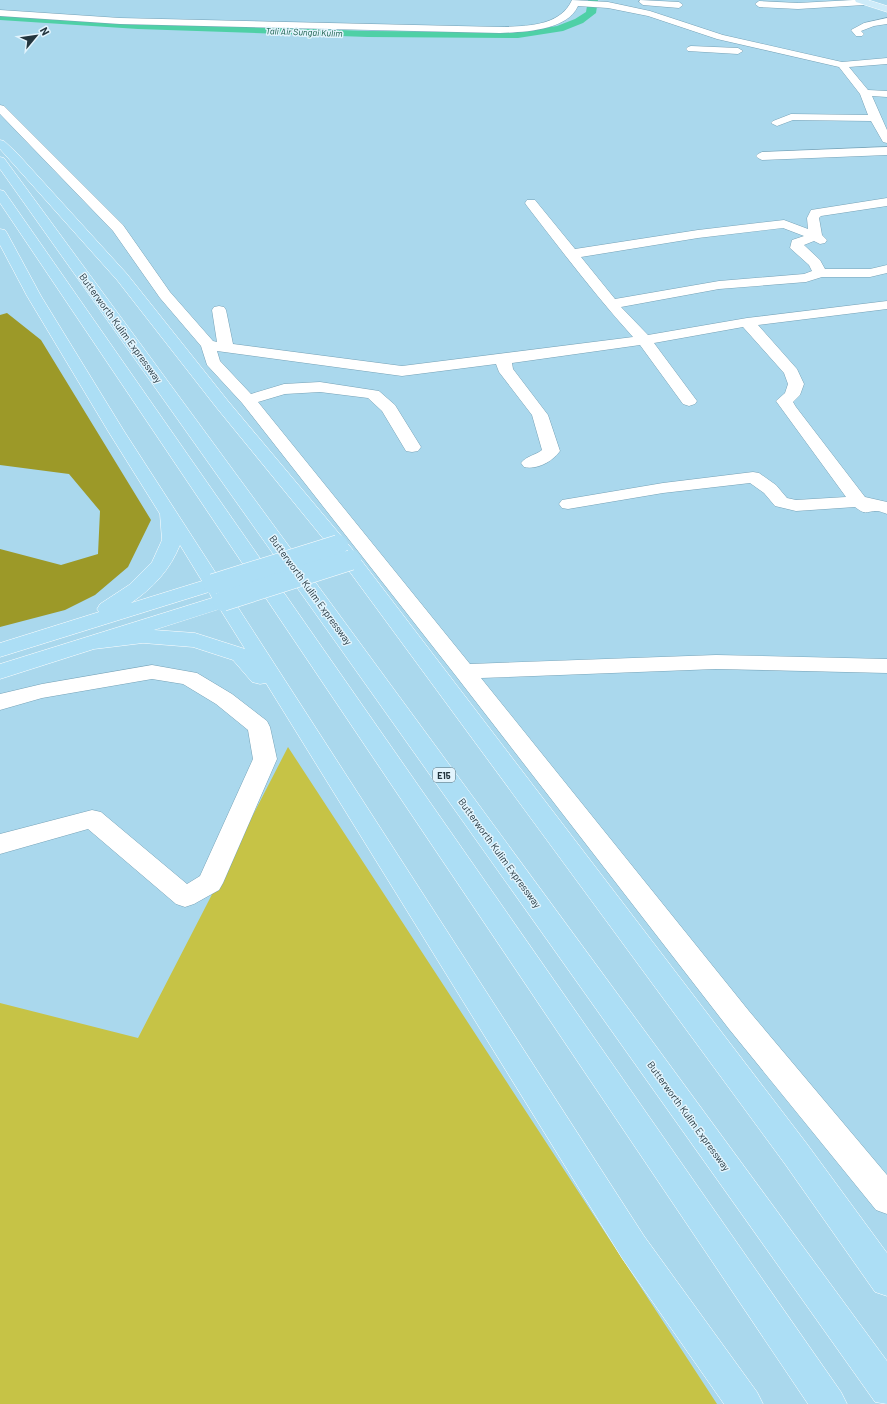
<svg xmlns="http://www.w3.org/2000/svg" width="887" height="1404" font-family="Barlow,sans-serif">
<style>
.green{fill:#c6c346}
.forest{fill:#9c9928}
.lines{fill:none;stroke-linecap:round;stroke-linejoin:round}
.canal{fill:#4fd0a6;fill-rule:evenodd}
.minor-casing{stroke:#76a2b7;stroke-width:1}
.major-casing{stroke:#fff;stroke-width:1}
.highway-casing{stroke:#fff;stroke-width:1}
.minor{fill:#fff;fill-rule:evenodd}
.major{fill:#cdebf9;fill-rule:evenodd}
.highway{fill:#acdef5;fill-rule:evenodd}
.highway-bridge-casing{stroke:#fff;stroke-width:21;stroke-linecap:butt}
.highway-bridge{stroke:#acdef5;stroke-width:20}
.labels{text-anchor:middle;dominant-baseline:central;stroke-width:3;stroke-linejoin:round;paint-order:stroke}
.far-water-label{font-size:9px;font-style:italic;fill:#0d5641;stroke:#e2f4fd}
.shield{fill:#e2f4fd;stroke:#5c6e77;stroke-width:1}
.shield-label{font-size:9px;font-weight:bold;fill:#23353e}
.street-label{font-size:10px;fill:#23353e;stroke:#e2f4fd}
</style>
<rect width="100%" height="100%" fill="#aad8ed"/>
<polygon class="green" points="288,747 717,1404 0,1404 0,1003 138,1038"/>
<polygon class="forest" points="7,313 41,340 151,520 128,567 95,595 65,610 0,627 0,549 61,565 98,554 100,511 69,474 0,465 0,315"/>
<g class="lines">
<polygon class="canal" points="588,0 598,0 596,13 583,23 563,31 518,38 368,37 138,29 0,20 0,14 138,23 368,31 518,32 557,26 575,19 586,12"/>
<g class="minor-casing">
<g id="minor">
<path d="M572,0l36,2 42,9 73,24 119,27 45,-4v6l-38,3 19,23 19,1v6l-15,-1 15,34v13l-4,-1 -12,-21 -78,-1 -16,6 -6,-3 2,-2 18,-7 77,1 -8,-21 -21,-27 -122,-28 -69,-23 -40,-8 -30,-2c-11,25 -55,26 -78,27l-380,-9 -120,-8v-6l120,8 380,9c25,-1 60,0 72,-27z"/>
<polygon points="640,0 679,2 683,5 679,8 643,5 639,2"/>
<polygon points="853,0 867,0 868,2 864,5 798,9 759,7 755,4 759,1 798,3"/>
<polygon points="887,18 887,24 874,26 861,31 864,34 862,36 856,36 851,30 864,23"/>
<polygon points="691,46 738,48 743,51 738,54 688,51 686,49 688,47"/>
<path d="M0,105l4,1 119,119 47,67 43,49 4,1 -5,-32 2,-3 5,-1 5,1 2,3 7,34 169,22 231,-29c-38,-42 -72,-87 -106,-131l-2,-3 2,-3h8l40,49 123,-19 86,-10 24,9 -1,-11 4,-8 76,-12v8l-66,10 -2,2 3,17 5,5 -2,3 -5,1 -6,-3 -10,4 16,15 5,9h45l17,-4v8l-17,4h-48l-16,5 -87,7 -98,18 27,28 99,-17 140,-17v8l-129,16 39,44 7,15 -4,11 -7,7 3,5 69,90 22,5v12c-3,-1 -7,-3 -10,-3 -12,0 -10,5 -22,-4l-59,4 -21,-5 -11,-13 -14,-10 -87,10 -95,16 -6,-1 -3,-4 3,-4 6,-1 95,-16 90,-11 6,1 17,12 11,13 9,2 50,-3 -70,-96 9,-8 3,-9 -4,-11 -41,-46 -89,16 43,58 -2,3 -6,2 -6,-2 -43,-59 -128,18 1,6 35,46 12,36c-8,11 -23,19 -36,16l-3,-4c5,-7 15,-8 21,-13l-10,-35 -33,-43 -3,-8 -94,12 -185,-25 3,10 31,33 33,-10 36,-2 59,9 16,14 26,42 -3,4 -6,1 -6,-1 -24,-40 -14,-13 -48,-6 -35,2 -27,8 212,262 246,-9 171,4v14l-171,-4 -235,9 268,333 138,164v39l-11,-4 -147,-181 -273,-353 -214,-273 -35,-38 -6,-19 -41,-48 -47,-67 -113,-117zM783,228l21,8 -12,4 -2,8 19,17 3,6 -8,3 -85,7 -104,18 -34,-42 117,-19z"/>
<polygon points="887,147 887,155 762,160 758,158 756,156 758,154 762,152"/>
<polygon points="152,665 197,673 232,694 267,721 270,727 277,759 223,883 219,890 194,904 185,907 176,904 88,829 0,854 0,834 92,810 101,812 187,884 200,876 253,759 248,730 216,704 183,684 152,679 42,698 0,710 0,694 42,684"/>
</g>
</g>
<g class="major-casing">
<polygon id="major" points="855,0 868,0 887,6 887,12 856,2"/>
</g>
<g class="highway-casing">
<g id="highway">
<polygon points="0,140 4,141 17,153 127,274 228,401 358,556 807,1144 887,1253 887,1296 875,1292 785,1164 344,564 216,407 117,280 0,149"/>
<polygon points="0,157 4,158 887,1361 887,1404 875,1402 0,169"/>
<polygon points="0,190 4,191 841,1392 847,1404 808,1404 0,203"/>
<path d="M0,229l5,1 2,3 34,63 83,135 520,805 113,156 6,12h-39l-102,-146 -356,-575 -6,1 -8,-2 -19,-22 -40,-13 -50,-4 -49,6 -94,30v-15l212,-66 -3,-6 -209,65v-14l99,-31 -2,-3 3,-5 29,-19 23,-23 10,-22 -2,-26 -52,-83 -81,-135 -27,-51zM180,545l22,36 -71,22c22,-15 39,-33 49,-58zM220,609l25,40 -50,-16 -41,-3z"/>
</g>
</g>
<use href="#minor" class="minor"/>
<use href="#major" class="major"/>
<use href="#highway" class="highway"/>
<g class="highway-bridge-casing">
<g id="highway-bridge">
<polyline points="213,584 338,545"/>
<polyline points="223,601 351,560"/>
</g>
</g>
<use href="#highway-bridge" class="highway-bridge"/>
</g>
<g class="labels">
<g class="far-water-label">
<text transform="translate(304 32) rotate(2)">Tali Air Sungai Kulim</text>
</g>
<rect class="shield" x="433" y="768" width="22" height="14" rx="3"/>
<g class="shield-label">
<text x="444" y="775">E15</text>
</g>
<g class="street-label">
<text transform="translate(121 328) rotate(54)">Butterworth Kulim Expressway</text>
<text transform="translate(311 590) rotate(54)">Butterworth Kulim Expressway</text>
<text transform="translate(500 853) rotate(54)">Butterworth Kulim Expressway</text>
<text transform="translate(689 1116) rotate(54)">Butterworth Kulim Expressway</text>
</g>
</g>
<g transform="translate(36 36) rotate(61)" stroke="#e2f4fd" stroke-width="3" paint-order="stroke">
<path d="M0-3L7 15L0 10L-7 15Z" fill="#23353e"/>
<text y="-6" font-size="11" font-weight="bold" text-anchor="middle" fill="#23353e">N</text>
</g>
</svg>
